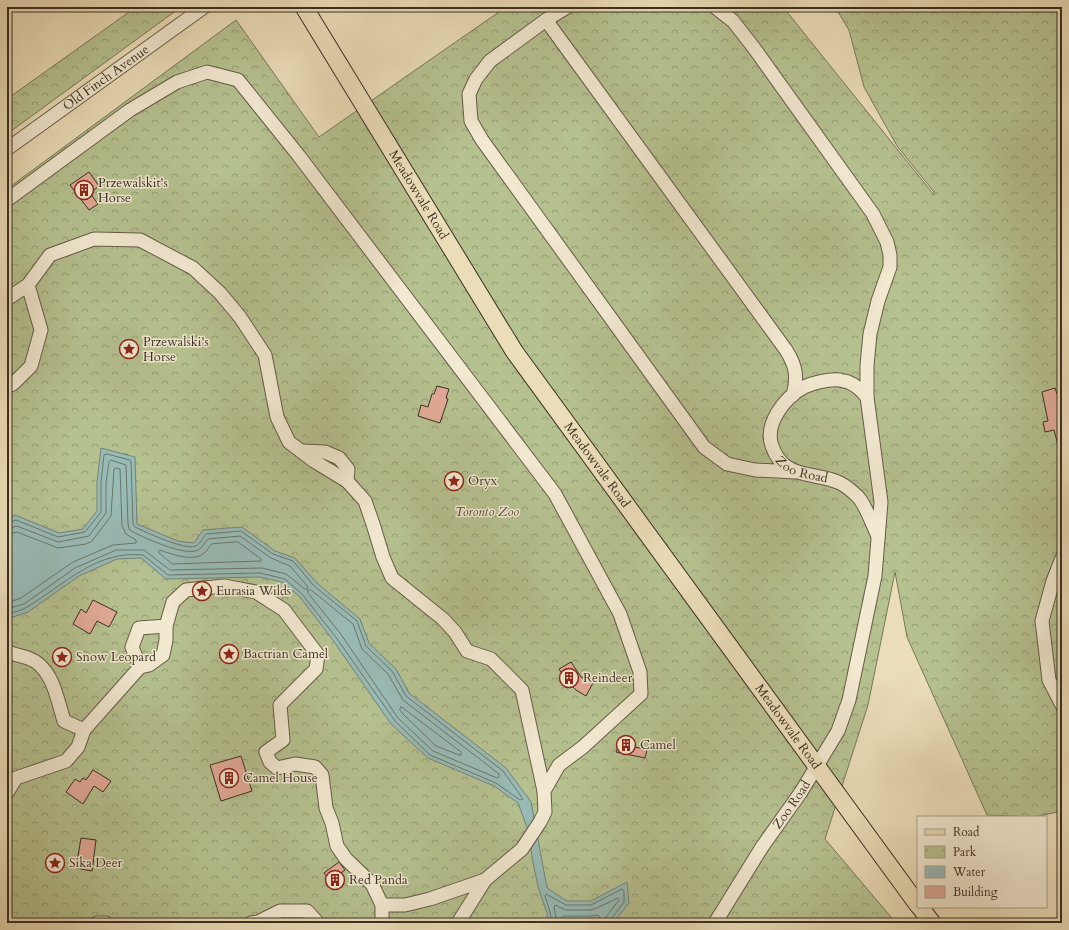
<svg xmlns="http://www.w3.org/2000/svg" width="1069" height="930" font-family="Cardo,serif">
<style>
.park{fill:url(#park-crowns);stroke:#787859}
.water{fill:#99bbb6;stroke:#73837b}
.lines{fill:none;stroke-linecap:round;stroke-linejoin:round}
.shore{stroke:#6a766c;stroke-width:1}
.building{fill:#e2aa97;stroke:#3a3022}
.minor-casing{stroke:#665b48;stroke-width:15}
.major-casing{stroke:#3a3022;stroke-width:19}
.minor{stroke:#f2e9d1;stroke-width:13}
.major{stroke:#ebddb8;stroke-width:17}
.labels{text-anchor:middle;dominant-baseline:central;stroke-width:3;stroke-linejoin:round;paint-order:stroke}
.street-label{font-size:13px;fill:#3a3022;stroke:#f2e9d1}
.poi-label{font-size:13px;fill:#3a3022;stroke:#f2e9d1;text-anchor:start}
.park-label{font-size:13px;font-style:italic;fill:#534d38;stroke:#f2e9d1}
</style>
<defs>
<pattern id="park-crowns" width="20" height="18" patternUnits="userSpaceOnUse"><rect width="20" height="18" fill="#b6c190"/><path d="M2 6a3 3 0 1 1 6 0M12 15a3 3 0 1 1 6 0" fill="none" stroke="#959d75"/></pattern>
</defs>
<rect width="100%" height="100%" fill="#ebddb8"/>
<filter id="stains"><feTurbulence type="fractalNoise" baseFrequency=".005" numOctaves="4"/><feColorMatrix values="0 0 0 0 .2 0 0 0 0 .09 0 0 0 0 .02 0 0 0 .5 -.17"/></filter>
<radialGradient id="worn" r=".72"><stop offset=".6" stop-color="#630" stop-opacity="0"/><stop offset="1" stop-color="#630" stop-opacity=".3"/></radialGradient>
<g class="park">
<polygon points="136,7 181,7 7,134 7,99"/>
<polygon points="506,7 783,7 934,195 934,192 897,146 864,87 849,30 835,7 1062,7 1062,811 1034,817 987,815 907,637 895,572 868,705 825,839 896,923 7,923 7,189 236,20 319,137"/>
</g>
<polygon class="water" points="101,448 135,457 137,524 178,541 194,543 203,530 242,527 275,551 295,558 317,583 360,619 369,643 396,669 409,693 506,768 531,802 547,888 567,901 591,901 627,882 629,903 613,923 548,923 547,913 539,890 533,863 528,830 518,803 494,786 428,758 391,724 332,639 299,596 282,582 260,577 166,579 141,558 117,559 79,576 28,612 7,619 7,520 15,515 59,533 83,529 97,511 97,482"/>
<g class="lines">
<g class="shore">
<path d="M7,524l9,-4 42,17 27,-5 16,-20v-30l3,-27 3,-1 23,6 1,2 2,62 2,3c10,5 51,24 61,19 4,-2 7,-9 10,-12l35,-3 32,23 20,7 21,25 43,35 9,25 26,25 14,25 97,75 20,28 -3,1 -24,-17 -66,-28 -35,-34 -60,-85 -33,-42 -17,-15 -25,-6 -92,2 -25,-20c-47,-5 -79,30 -116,52 -6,4 -13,5 -20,7"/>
<path d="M7,529l10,-3 41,16 31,-6 17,-23v-30l3,-21 2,-2 15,5 2,59 1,5 4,3c12,6 53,25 65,18 4,-2 7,-8 10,-11l32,-3 31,22 19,8 18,21 -1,2h-2l-19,-15 -24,-6 -92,2 -26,-20h-28l-41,18 -51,36 -17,5"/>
<polyline points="7,535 17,532 58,548 86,544 92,541 111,516 114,469 116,468 120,469 122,526 126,534 136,540 136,543 113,545 73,562 21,598 7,603"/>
<path d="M238,542l23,17v2l-89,3 -14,-12 2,-2c11,4 32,12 43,4 4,-3 6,-7 9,-10z"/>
<polygon points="308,590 311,590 353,624 362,649 388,674 403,700 499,774 499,777 497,778 433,751 398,718 340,633 308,593"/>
<polygon points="401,707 403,708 461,752 461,755 459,755 436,746 403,714 400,710"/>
<polyline points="552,923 550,912 545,896 546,894 566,905 591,905 622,889 624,891 624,902 611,919 610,923"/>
<polyline points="557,923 554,907 555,905 566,910 592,910 618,898 619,900 606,917 605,923"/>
<polyline points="563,923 562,917 564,916 591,916 598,915 600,917 599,923"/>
</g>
</g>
<g class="building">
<polygon points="89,172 99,186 90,193 98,204 89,210 70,185"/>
<polygon points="437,386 449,389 446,398 448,399 440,423 418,416 421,405 428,407 432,394 434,394"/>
<polygon points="1055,388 1057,394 1058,393 1062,405 1062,449 1059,449 1054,430 1045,432 1043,422 1048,421 1042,392"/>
<polygon points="93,600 117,612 109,627 97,621 90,634 73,624 81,609 86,613"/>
<polygon points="571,662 581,677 593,683 586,696 576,690 566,680 559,669"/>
<polygon points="620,743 647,750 645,758 616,752"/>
<polygon points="241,756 252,791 221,801 210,765"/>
<polygon points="93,770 111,781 103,792 94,786 83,804 66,792 75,779 80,782 83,778 86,780"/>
<polygon points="81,838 96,840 92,871 76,868"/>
<polygon points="339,862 345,870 338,875 343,881 335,887 324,873"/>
</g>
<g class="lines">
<g class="minor-casing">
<g id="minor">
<polyline points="567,7 546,20 490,61 476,79 469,94 471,121 482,140 704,447 727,464 755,470 795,472"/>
<path d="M546,20l240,330c10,16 12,27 7,45"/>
<path id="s1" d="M7,149l197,-142"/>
<polyline points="7,200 130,110 177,82 207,72 238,80 299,156 555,494 620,614 640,672 641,694 583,747 559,765 544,791 545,812 540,822 522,849 485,880 458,923"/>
<polyline points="7,299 28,285 50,255 94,239 140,240 193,268 220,293 240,317 265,355 277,417 289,442 314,461 347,481 365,501 373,524 383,557 392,578 443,619 455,632 467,651 491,659 522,690 544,791"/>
<polyline points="7,387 14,383 31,366 41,330 28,285"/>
<path id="s2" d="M867,397c-5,-6 -11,-12 -19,-15 -2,-1 -6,-1 -8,-2 -13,-1 -24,2 -36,7 -19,10 -40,37 -32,59 12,35 43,25 68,37 6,3 13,9 17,13 8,7 16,30 21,40"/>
<polyline points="301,451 325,452 339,458 348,469 347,481"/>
<polyline points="1062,558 1053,581 1042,621 1049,680 1062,705"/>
<path d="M7,652c7,2 14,4 21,6 25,9 29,41 36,63l20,9 56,-63 -8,-20 7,-19 27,-2 7,-24 13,-12 38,-4 32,6 28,18 34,45 -2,14 -36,36 3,35 -17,12 4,10 7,6 18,-4 20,3 7,8 4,33 6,15 5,23 9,13 26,25 10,21v18"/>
<polyline points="140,667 149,665 163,655 166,640 166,626"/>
<polyline points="7,793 16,778 66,761 78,747 84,730"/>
<polyline points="382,905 405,905 430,899 485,880"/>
<polyline points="97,923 106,923"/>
<polyline points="251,923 258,922 280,911 307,911 318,923"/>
<path id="s3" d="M715,923l47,-76 39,-55 37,-61 11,-31 26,-124 6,-74 -14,-105v-32l3,-31 8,-33 12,-34v-12l-3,-13 -14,-28 -119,-166 -21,-27 -18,-14"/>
</g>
</g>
<g class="major-casing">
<g id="major">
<path id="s4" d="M304,7l210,344 404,554"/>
<polyline points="920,907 932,923"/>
</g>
</g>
<use href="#minor" class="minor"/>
<use href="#major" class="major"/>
</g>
<defs>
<g id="building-ring" transform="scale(1)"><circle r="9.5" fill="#f2e9d1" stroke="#8f2418" stroke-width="1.5"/><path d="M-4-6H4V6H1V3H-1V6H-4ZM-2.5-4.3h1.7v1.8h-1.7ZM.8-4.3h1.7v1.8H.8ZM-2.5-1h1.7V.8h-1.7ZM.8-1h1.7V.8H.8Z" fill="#8f2418"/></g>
<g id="sight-ring" transform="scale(1)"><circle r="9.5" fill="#f2e9d1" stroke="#8f2418" stroke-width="1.5"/><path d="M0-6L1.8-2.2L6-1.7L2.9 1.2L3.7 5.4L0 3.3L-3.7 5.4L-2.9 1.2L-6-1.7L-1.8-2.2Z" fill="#8f2418"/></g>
</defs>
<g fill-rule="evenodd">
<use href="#building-ring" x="84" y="190"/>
<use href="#sight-ring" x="129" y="349"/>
<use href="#sight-ring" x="454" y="481"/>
<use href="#sight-ring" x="202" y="591"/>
<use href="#sight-ring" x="229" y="654"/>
<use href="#sight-ring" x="62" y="657"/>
<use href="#building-ring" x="569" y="678"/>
<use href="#building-ring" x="626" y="745"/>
<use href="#building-ring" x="229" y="778"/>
<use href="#sight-ring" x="55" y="863"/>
<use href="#building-ring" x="335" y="880"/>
</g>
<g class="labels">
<g class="street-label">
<text stroke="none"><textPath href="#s1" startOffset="122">Old Finch Avenue</textPath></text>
<text stroke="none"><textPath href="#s4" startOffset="220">Meadowvale Road</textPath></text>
<text stroke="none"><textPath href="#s4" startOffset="544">Meadowvale Road</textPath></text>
<text stroke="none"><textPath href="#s2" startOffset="183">Zoo Road</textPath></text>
<text stroke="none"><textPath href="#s4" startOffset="868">Meadowvale Road</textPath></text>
<text stroke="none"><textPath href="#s3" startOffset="141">Zoo Road</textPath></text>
</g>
<g class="poi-label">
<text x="98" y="183">Przewalskit's<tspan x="98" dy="15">Horse</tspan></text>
<text x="143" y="342">Przewalski's<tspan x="143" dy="15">Horse</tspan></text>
<text x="468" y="481">Oryx</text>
<text x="216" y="591">Eurasia Wilds</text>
<text x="243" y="654">Bactrian Camel</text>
<text x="76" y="657">Snow Leopard</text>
<text x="583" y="678">Reindeer</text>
<text x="640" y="745">Camel</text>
<text x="243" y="778">Camel House</text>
<text x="69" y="863">Sika Deer</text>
<text x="349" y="880">Red Panda</text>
</g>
<g class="park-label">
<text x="487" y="512">Toronto Zoo</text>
</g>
</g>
<rect width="1069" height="930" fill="none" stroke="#ebddb8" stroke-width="24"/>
<rect x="8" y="8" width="1053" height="914" fill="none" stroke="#3a3022" stroke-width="2"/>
<rect x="12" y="12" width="1045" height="906" fill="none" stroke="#3a3022"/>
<rect x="917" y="816" width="130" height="92" fill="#f2e9d1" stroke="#a89f8b"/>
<rect x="925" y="829" width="20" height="6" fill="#ebddb8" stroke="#a89f8b"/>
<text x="953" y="836" font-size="12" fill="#3a3022">Road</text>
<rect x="925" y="846" width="20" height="12" fill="url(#park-crowns)" stroke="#a89f8b"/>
<text x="953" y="856" font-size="12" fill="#3a3022">Park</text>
<rect x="925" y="866" width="20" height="12" fill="#99bbb6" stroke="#a89f8b"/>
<text x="953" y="876" font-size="12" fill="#3a3022">Water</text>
<rect x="925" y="886" width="20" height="12" fill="#e2aa97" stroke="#a89f8b"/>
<text x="953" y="896" font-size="12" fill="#3a3022">Building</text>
<rect width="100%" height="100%" filter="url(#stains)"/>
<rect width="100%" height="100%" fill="url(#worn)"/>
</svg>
